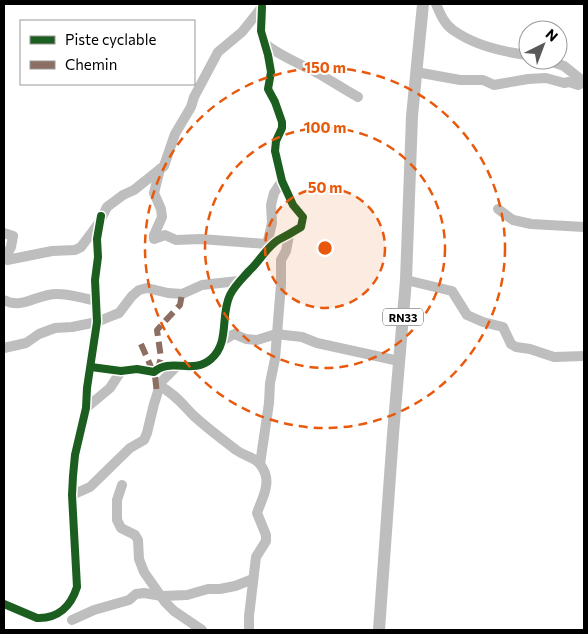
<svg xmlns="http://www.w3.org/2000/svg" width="588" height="634" font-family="Commissioner,sans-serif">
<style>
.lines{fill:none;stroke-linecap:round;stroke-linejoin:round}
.minor{stroke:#bebebe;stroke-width:10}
.major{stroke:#bebebe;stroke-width:12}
.quiet{stroke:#8d6e63;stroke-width:6;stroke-dasharray:12 6;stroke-linecap:butt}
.cycleway-casing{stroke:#fff;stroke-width:11}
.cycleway{stroke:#1b5e20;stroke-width:8}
.ring{fill:none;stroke:#e8590c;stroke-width:2.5;stroke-dasharray:9 6}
.labels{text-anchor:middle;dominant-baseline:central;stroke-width:4;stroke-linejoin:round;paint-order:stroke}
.shield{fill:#fff;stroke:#4c4c4c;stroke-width:1}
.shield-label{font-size:11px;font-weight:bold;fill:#000}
.centre{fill:#e8590c;stroke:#fff;stroke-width:2.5}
.ring-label{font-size:15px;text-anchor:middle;font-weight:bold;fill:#e8590c;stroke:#fff;stroke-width:4;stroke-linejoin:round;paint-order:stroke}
</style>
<rect width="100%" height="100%" fill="#fff"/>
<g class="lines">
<g class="minor">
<path d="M436,4c4,9 8,20 17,26 21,15 50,22 75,25"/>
<path d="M265,44c18,14 37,20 56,31 12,7 24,15 37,22"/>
<polyline points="547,60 564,66 584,82"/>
<polyline points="416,72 460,80 483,80 494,85 528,79 546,78 564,83 569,82 578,85 584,82"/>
<polyline points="160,169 154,193 161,209 162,217 154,235 154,239 165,235 176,240 201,239 266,244"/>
<polyline points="498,209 513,220 531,224 584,227"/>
<polyline points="4,233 13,236 11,247 5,258 7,260 52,251 75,250 81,247 99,223 107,207 123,195 134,190 164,166 175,134 191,107 194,97 218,52 242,32 262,7"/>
<polyline points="266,249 272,223 271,205 274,193 282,181"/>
<polyline points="406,280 452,291 467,315 483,322 503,327 511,344 516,347 530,349 554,357 584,356"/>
<path d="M4,300c18,10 32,-6 53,-6 13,0 26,4 39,7"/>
<polyline points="222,341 234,334 246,339 257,340 276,334 302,337 317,343 399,361"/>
<polyline points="4,348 26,343 39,334 55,328 72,327 97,322 109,317 119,313 132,296 139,290 147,288 168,293 182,294 202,285 238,281"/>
<path d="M91,367l30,4 16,-2 17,3c16,-15 39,3 57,-13 19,-16 9,-44 19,-64 5,-10 12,-16 19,-24 10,-9 17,-23 29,-31 8,-4 15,-8 23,-13l2,-10 -10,-12 -11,-24 -7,-30 1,-10 6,-13v-6l-7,-20 -7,-13 3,-17 -3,-17 -7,-24 1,-24"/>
<path d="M160,386c15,8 23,19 34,30 13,12 28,23 42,34 13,9 22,6 29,23 5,13 -4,28 -8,40l9,22v6l-10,16 -7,59v14"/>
<polyline points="86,408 110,388 121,371"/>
<polyline points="260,464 269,403 270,383 275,359 281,284 281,260 286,251 289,235"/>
<polyline points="122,485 117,500 117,520 121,528 135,535 138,540 139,559 144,572 165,602 174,611 202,630"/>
<polyline points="72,495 90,487 130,448 144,440 147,433 154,404 161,382 177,366"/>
<path d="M4,604l33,14c21,1 34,-12 40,-31l-5,-92 1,-19 2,-21 11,-47 1,-20 10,-66 -2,-42 3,-23 -1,-18 4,-23"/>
<polyline points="72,620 94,610 129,600 136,594 144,593 162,596 187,595 208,589 220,589 235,586 253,579"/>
</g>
<polyline class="major" points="379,630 393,434 406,280 412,116 423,4"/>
<g class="quiet">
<polyline points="141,344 155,376 157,394"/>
<polyline points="157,371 161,358 157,330 180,305 182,294"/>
</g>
<g class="cycleway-casing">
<g id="cycleway">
<path d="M91,367l30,4 16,-2 17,3c16,-15 39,3 57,-13 19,-16 9,-44 19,-64 5,-10 12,-16 19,-24 10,-9 17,-23 29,-31 8,-4 15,-8 23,-13l2,-10 -10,-12 -11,-24 -7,-30 1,-10 6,-13v-6l-7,-20 -7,-13 3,-17 -3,-17 -7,-24 1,-24"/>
<path d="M4,604l33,14c21,1 34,-12 40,-31l-5,-92 1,-19 2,-21 11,-47 1,-20 10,-66 -2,-42 3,-23 -1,-18 4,-23"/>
</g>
</g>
<use href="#cycleway" class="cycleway"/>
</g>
<circle cx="325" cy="248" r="60" fill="#e8590c" fill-opacity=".12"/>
<g class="ring">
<circle cx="325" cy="248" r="60"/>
<circle cx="325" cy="248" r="120"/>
<circle cx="325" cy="248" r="180"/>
</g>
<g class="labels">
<rect class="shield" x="383" y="308.5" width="40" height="17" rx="4"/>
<g class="shield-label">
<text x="403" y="317">RN33</text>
</g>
</g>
<circle cx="325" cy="248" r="8" class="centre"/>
<g class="ring-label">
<text x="325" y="73">150 m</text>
<text x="325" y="133">100 m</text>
<text x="325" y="193">50 m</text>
</g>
<rect width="588" height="634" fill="none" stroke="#000000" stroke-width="10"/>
<rect x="20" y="20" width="175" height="65" fill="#ffffff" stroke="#999999"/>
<rect x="30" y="36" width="25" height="8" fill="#1b5e20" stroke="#999999"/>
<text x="65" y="45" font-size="15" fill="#000000">Piste cyclable</text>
<rect x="30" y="61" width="25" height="8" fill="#8d6e63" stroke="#999999"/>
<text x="65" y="70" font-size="15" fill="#000000">Chemin</text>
<g transform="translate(543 45) rotate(42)"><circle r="24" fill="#ffffff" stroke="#999999"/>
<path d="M0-4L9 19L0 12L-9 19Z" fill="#595959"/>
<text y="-8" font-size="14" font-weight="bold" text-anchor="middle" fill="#000000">N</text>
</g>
</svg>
